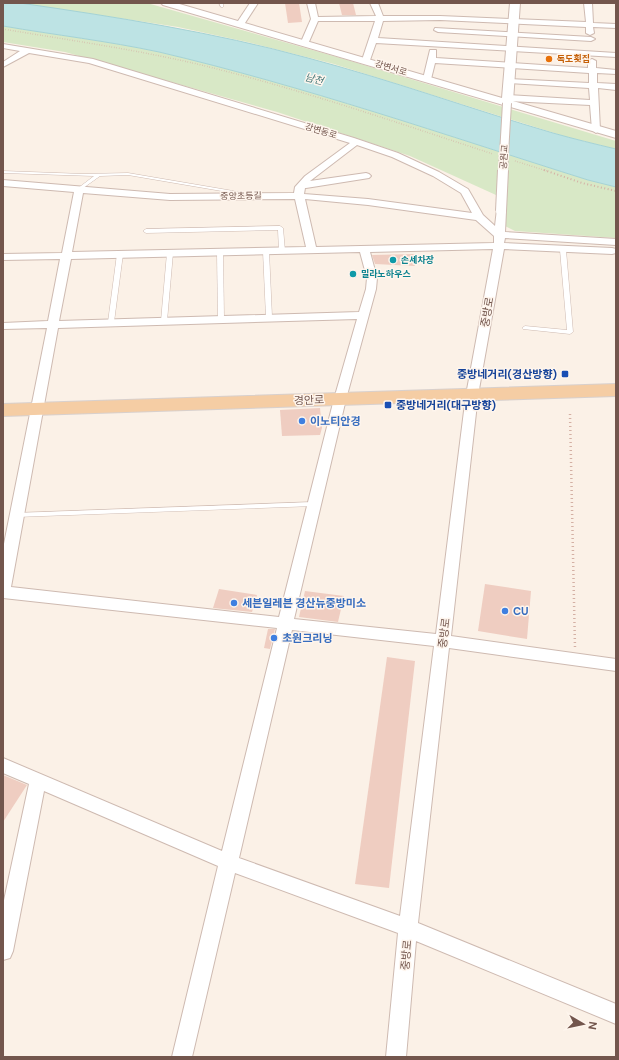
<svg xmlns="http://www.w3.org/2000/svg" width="619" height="1060" font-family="'DM Sans','Noto Sans KR',sans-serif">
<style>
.green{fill:#d8e8c6}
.water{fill:#bde3e4;stroke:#a4d3d5}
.building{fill:#efcdc1}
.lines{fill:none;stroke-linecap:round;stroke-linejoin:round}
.service-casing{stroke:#cebab1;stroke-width:1}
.minor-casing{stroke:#cebab1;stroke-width:2}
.tertiary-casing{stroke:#cebab1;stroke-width:2}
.primary-casing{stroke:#d8d0cd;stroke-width:2}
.path-far2{stroke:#d4b0a4;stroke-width:1.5;stroke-dasharray:0.5 2;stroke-linecap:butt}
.path-far1{stroke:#d4b0a4;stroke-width:2;stroke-dasharray:1 2.5;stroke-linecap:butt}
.path{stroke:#d4b0a4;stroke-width:2.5;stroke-dasharray:1 3;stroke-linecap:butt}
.service{fill:#fff;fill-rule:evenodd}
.minor{fill:#fff;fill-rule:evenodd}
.tertiary{fill:#fff;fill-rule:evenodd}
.primary{fill:#f5cda4;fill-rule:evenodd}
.minor-bridge-far1-casing{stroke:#cebab1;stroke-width:10;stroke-linecap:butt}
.minor-bridge-casing{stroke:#cebab1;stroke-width:12;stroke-linecap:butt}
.minor-bridge-far1{stroke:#fff;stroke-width:8}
.minor-bridge{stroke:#fff;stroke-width:10}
.food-dot{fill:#e8710a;stroke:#fef5ed;stroke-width:1.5}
.culture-dot{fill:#0f9aa8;stroke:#fef5ed;stroke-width:1.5}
.transit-dot{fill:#1a4fb4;stroke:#fef5ed;stroke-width:1.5}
.shop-dot{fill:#3f7fe0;stroke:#fef5ed;stroke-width:1.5}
.labels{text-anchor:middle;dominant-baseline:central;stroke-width:3;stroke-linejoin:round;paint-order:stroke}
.far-food-label{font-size:9px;font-weight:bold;fill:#c56008;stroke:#fef5ed;text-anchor:start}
.far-street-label{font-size:9px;fill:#73564d;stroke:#fef5ed}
.far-culture-label{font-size:9px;font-weight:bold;fill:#0d838f;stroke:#fef5ed;text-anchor:start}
.far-water-label{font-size:10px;font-style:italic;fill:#427678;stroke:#fef5ed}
.street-label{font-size:11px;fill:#73564d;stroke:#fef5ed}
.transit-label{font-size:11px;font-weight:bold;fill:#164399;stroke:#fef5ed;text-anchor:end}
.shop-label{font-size:11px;font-weight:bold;fill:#366cbe;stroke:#fef5ed;text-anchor:start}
</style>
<rect width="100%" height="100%" fill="#fbf1e7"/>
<g class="green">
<polygon points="20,3 147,3 344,59 616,141 616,149 567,137 334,64 247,42 178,27"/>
<path d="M3,26c52,9 105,15 156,26 145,34 286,83 429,128l28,7v51l-101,-7 -10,-5 2,-26 -97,-44 -133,-44 -212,-60 -62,-10z"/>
</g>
<path class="water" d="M3,3h17c96,14 193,29 288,55 83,22 163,51 245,75 21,6 42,11 63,16v38l-28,-7c-143,-45 -284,-94 -429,-128 -51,-11 -104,-17 -156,-26z"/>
<g class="building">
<polygon points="285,3 299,3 302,22 288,23"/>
<polygon points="339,3 353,3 356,15 342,15"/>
<polygon points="416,254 415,266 375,264 372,255"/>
<polygon points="320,408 322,428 320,435 282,436 280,410"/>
<polygon points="485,584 531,591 527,639 478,631"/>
<polygon points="219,589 257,595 252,612 213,608"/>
<polygon points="305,591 344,596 338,622 299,617"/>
<polygon points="268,629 275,629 270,649 264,648"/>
<polygon points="387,657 415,661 389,888 355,884"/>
<polygon points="3,775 27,785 3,822"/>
</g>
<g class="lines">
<g class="service-casing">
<g id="service">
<polygon points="219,3 223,3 223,7 221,7"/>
<polygon points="3,171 84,174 128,173 251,194 253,195 251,196 128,175 100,176 79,191 77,190 77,189 94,176 3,173"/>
<polygon points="280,226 283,228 285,251 282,253 279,251 278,230 146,233 143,231 146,229"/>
<polygon points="563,248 566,250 573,332 570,334 523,329 522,328 525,326 567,330 560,250"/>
<polygon points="266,249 269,251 272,317 269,319 266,317 263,251"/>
<polygon points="220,250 223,252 224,319 221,321 218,319 217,252"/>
<polygon points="170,251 173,253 167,321 164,323 161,321 167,253"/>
<polygon points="120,252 123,254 114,322 111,324 108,322 117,254"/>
<polygon points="314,502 317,504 314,506 16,517 13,515 16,513"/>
</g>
</g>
<g class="minor-casing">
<g id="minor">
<polygon points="250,3 258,3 243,26 237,26 236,24"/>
<polygon points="307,3 315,3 318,17 376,16 370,3 378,3 383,16 440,16 586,22 584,3 592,3 593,23 616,24 616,28 593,27 594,33 590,35 586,33 586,27 440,20 383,21 378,38 616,53 616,57 376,43 370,60 366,62 362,60 375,21 318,21 308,44 302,44 301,42 311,19"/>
<polygon points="435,28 591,37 595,39 591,41 438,32 434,30"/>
<path d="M3,44l90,15 261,79 44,15 41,19 29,17 15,26 12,11 2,-17h8l1,2 -1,21 111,7v6l-111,-7 -1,5 108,5 4,1v4l-4,1 -108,-5 -26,146 -27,241 165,23v12l-167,-23 -31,275 198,81v20l-200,-83 -10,116h-20l12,-124 -163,-60 -43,184h-20l46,-191 -174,-75 -31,160 -3,7 -7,2v-55l26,-121 -26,-11v-15l219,93 55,-223 -274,-30v-49l44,-221 -44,1v-6l45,-2 12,-62 -57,1v-6l59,-1 12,-61 -71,-6v-6l167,14 124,-1 1,-6 10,-11 45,-33 -261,-80 -60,-10 -26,14v-5l17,-11 -17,-3zM357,145l35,12 41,19 28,17 11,20 -104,-14 -64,-5 1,-6h1l63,-10 2,-2 -2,-2 -3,-1 -56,8zM83,193l87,7 125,-1 11,48 -234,5zM305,199l63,6 108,15 18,16v7l-178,4zM493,249l-27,146 -30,239 -142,-15 52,-220 30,-110 1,-11 -7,-26zM360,252l7,26 -1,11 -7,23 -300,9 12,-62zM357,319l-23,80 -55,218 -268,-30 47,-259zM292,630l142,16 -34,270 -161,-58z"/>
<polygon points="430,50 436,50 436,58 588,68 588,61 592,59 596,61 596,68 616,70 616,74 597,73 597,83 616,84 616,90 598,88 600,130 596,133 592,130 590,105 508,101 504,98 508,95 590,100 589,88 509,83 505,81 509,79 589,83 589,73 435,63 431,79 427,81 423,79"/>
</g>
</g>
<g class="tertiary-casing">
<polygon id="tertiary" points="161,3 176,3 502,98 510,3 520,3 513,101 616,131 616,138 163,5"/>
</g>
<g class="primary-casing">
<polygon id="primary" points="616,384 616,396 3,416 3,404"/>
</g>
<g class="path-far2">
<path d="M3,29c65,11 130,20 194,35 100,24 198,58 296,90"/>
<polyline points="515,161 547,171"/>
</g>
<polyline class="path-far1" points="544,170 582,183 616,191"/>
<polyline class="path" points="570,414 575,648"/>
<use href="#service" class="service"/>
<use href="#minor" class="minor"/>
<use href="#tertiary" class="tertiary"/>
<use href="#primary" class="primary"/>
<g class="minor-bridge-far1-casing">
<polyline id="minor-bridge-far1" points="503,171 507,103"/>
</g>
<g class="minor-bridge-casing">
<polyline id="minor-bridge" points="501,211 503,170"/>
</g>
<use href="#minor-bridge-far1" class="minor-bridge-far1"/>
<use href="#minor-bridge" class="minor-bridge"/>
</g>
<circle class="food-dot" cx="549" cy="59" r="4"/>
<g class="culture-dot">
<circle cx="393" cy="260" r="4"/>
<circle cx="353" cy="274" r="4"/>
</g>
<g class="transit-dot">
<rect x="561" y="370" width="8" height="8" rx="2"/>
<rect x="384" y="401" width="8" height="8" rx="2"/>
</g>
<g class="shop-dot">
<circle cx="302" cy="421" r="4"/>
<circle cx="234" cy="603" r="4"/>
<circle cx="505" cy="611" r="4"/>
<circle cx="274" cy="638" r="4"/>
</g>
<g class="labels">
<g class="far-food-label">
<text x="557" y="59">독도횟집</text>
</g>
<g class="far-street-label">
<text transform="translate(391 68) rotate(17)">강변서로</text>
<text transform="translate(321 131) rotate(17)">강변동로</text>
<text transform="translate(504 157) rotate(-86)">공원교</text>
<text transform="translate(241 196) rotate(-1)">중앙초등길</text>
</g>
<g class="far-culture-label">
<text x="401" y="260">손세차장</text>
<text x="361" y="274">밀라노하우스</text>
</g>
<g class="far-water-label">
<text transform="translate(314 79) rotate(14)">남천</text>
</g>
<g class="street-label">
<text transform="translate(487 312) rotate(-80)">중방로</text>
<text transform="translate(309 400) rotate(-2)">경안로</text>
<text transform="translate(444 633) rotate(-83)">중방로</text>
<text transform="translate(406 955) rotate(-85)">중방로</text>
</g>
<g class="transit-label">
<text x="557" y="374">중방네거리(경산방향)</text>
<text x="396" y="405" text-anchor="start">중방네거리(대구방향)</text>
</g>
<g class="shop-label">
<text x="310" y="421">이노티안경</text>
<text x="242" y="603">세븐일레븐 경산뉴중방미소</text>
<text x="513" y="611">CU</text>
<text x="282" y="638">초원크리닝</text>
</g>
</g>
<rect width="619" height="1060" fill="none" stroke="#73564d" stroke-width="8"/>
<g transform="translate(583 1024) rotate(99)" stroke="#fef5ed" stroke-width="3" paint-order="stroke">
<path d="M0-3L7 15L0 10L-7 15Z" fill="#73564d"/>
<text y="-6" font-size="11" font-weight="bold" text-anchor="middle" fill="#73564d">N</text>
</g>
</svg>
